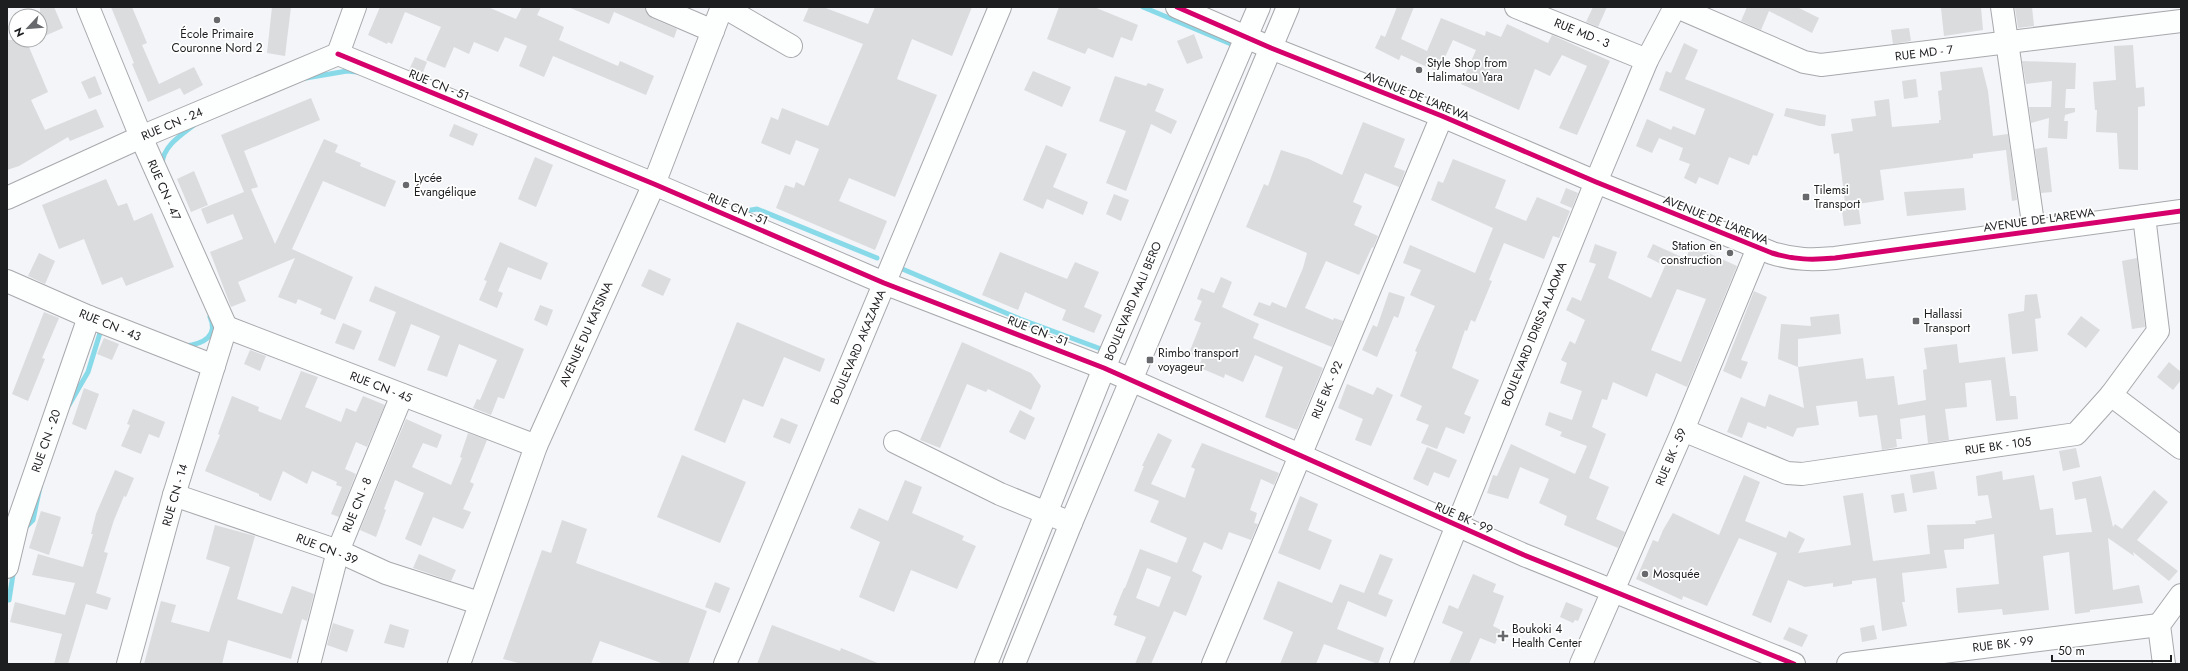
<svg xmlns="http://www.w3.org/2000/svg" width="2188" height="671" font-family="Jost,sans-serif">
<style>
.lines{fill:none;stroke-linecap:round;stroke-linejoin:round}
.stream{stroke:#88dae9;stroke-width:5}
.building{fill:#dadcde;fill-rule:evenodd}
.minor-casing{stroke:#a7a9ac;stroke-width:24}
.major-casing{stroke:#a7a9ac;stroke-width:24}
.minor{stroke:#fdfefe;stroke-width:22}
.major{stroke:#fdfefe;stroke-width:22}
.cycleway-casing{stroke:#fff;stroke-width:8}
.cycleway{stroke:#d6006c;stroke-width:5}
.poi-dot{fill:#67696c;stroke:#fff;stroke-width:1.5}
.labels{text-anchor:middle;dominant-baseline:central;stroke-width:3.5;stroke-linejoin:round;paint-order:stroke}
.street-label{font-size:12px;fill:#1c1e20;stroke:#fff}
.poi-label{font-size:12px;fill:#1c1e20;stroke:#fff;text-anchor:start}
</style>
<rect width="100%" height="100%" fill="#f3f5f8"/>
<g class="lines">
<g class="stream">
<polyline points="1143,7 1231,44"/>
<polyline points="306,78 347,71 357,72"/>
<path d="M162,164c1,-18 19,-29 32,-39"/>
<polyline points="740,212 757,209 877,258"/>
<polyline points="900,268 1020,319 1101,349"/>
<path d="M185,346c18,-2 34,-10 25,-29"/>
<polyline points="69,405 88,372 100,333 105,330"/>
<polyline points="24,529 33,520 40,487"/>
<polyline points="9,600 14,568"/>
</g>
</g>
<g class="building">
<polygon points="40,7 54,7 63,28 40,38"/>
<polygon points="111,7 132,7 147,43 142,45 159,84 194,67 203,85 184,95 180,88 148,102 132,64 134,63"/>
<polygon points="272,7 291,7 285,56 267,53"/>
<polygon points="380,7 488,7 516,19 522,7 541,7 537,15 564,27 559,40 618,66 620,61 654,76 646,95 553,56 544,77 519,66 527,46 505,37 498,52 474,42 469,54 454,47 445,68 426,60 441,27 405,12 392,44 388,42 387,44 368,35"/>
<polygon points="568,7 645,7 647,14 652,18 677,29 674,38 614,12 609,24"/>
<polygon points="809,7 823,7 868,24 875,7 972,7 952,56 912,39 897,79 937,95 895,197 849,178 839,201 887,221 875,250 776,208 785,185 794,188 796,182 804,186 819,149 796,140 790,155 761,143 771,117 778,120 782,108 828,126 863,44 803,21"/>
<polygon points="1059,7 1094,7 1138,25 1132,41 1121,37 1113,58 1088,48 1085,54 1047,39"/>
<polygon points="1397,7 1414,7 1401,39 1427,51 1441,18 1485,36 1486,31 1501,37 1507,24 1548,43 1552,35 1610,61 1577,135 1559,128 1587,66 1562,55 1550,76 1535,69 1519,110 1461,84 1476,50 1453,40 1438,72 1401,55 1399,60 1375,48 1381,35 1385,37"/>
<polygon points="1593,7 1607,7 1598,27 1586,22"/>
<polygon points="1747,7 1797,7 1819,18 1812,33 1769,11 1761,30 1741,21"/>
<polygon points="1956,7 1981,7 1983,30 1944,36 1941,8"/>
<polygon points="2032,7 2034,26 2018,28 2015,8"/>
<polygon points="1909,28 1911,41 1893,44 1891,30"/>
<polygon points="1194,34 1203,58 1187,64 1177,41"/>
<polygon points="7,40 26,40 48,92 31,100 45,130 96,109 104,127 70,141 68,137 19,166 7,170"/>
<polygon points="1684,43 1698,50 1685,79 1774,114 1757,156 1753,155 1749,165 1729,157 1718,185 1699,177 1696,184 1684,178 1690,164 1679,160 1683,148 1659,138 1652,153 1636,146 1647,119 1671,130 1673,126 1695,135 1705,109 1659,90 1666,71 1671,73"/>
<polygon points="2133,45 2136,88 2144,87 2145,106 2138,107 2138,170 2119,169 2117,133 2096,132 2097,110 2095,110 2093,82 2116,80 2114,46"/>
<polygon points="415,57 427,62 422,75 409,70"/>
<polygon points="2022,61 2076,63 2075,89 2066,89 2065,108 2075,108 2075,112 2065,115 2064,121 2068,121 2067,139 2048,138 2049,118 2031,123 2029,107 2051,107 2052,81 2026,84"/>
<polygon points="1982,67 1988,91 1993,136 2008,134 2017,200 2012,201 2006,150 1973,154 1973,158 1880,170 1884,200 1858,204 1861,224 1844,226 1842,211 1846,211 1839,153 1834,154 1831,134 1853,131 1851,119 1876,116 1874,101 1889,99 1892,127 1939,123 1939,120 1941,120 1938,91 1942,90 1940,72"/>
<polygon points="1033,71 1071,87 1062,107 1024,90"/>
<polygon points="95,76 102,94 89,99 81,82"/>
<polygon points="1115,76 1146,86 1148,83 1164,89 1155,111 1177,121 1171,134 1151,124 1126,191 1106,183 1126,131 1099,121"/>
<polygon points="1916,79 1918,97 1904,99 1902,81"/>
<polygon points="311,98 320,120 244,151 258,187 251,189 275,244 324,139 338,145 335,152 361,163 360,166 396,181 385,207 323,181 292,249 353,277 335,320 320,314 322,309 298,299 296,304 278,297 295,258 238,282 246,301 231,307 210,252 243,239 233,214 207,224 201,209 244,192 221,135"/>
<polygon points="1786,108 1826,115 1825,126 1819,126 1784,116"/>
<polygon points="1363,122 1405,139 1394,167 1405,171 1399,187 1365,173 1353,202 1362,206 1354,225 1378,236 1373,248 1372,247 1359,275 1326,261 1305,308 1333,320 1334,318 1343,321 1332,347 1253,315 1259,302 1270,306 1272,302 1286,308 1303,268 1307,253 1246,227 1264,184 1268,186 1281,150 1309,159 1342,175"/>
<polygon points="454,124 478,134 473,146 449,136"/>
<polygon points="1046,145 1067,154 1053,187 1088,202 1083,215 1047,199 1043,209 1023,200"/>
<polygon points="2047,147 2052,192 2041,193 2035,149"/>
<polygon points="535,157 553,165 536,207 518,199"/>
<polygon points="1453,159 1506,180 1495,208 1526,221 1537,197 1570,211 1559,238 1553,236 1544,259 1504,243 1489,280 1492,281 1475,322 1471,320 1467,331 1465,330 1452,368 1479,380 1464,414 1471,417 1464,434 1446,427 1437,449 1421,443 1429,425 1416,420 1422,406 1400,396 1417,352 1415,351 1435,306 1410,295 1421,270 1403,263 1410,245 1475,273 1493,228 1431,200 1438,181 1443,183"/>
<polygon points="194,171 208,205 191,212 177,179"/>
<polygon points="106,179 118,206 127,203 134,221 152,213 174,267 126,286 122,277 102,285 84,239 59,249 42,205"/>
<polygon points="1566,188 1578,193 1572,208 1560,203"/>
<polygon points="1964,188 1966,210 1907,216 1904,192"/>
<polygon points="1114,194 1129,200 1121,221 1106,214"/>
<polygon points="500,242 548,263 541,280 508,267 498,291 503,293 497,308 479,300 487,281 484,280"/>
<path d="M1595,244l22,8 -9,26 43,20 14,-32 -18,-9 6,-13 33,15 5,-14 46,21 -50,121 -31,-14 -9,24 -34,-15 -6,18 -5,-1 -10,28 14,7 -17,44 20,9 -13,32 29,13 -7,16 -54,-23 3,-9 -28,-13 10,-24 -29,-12 -12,32 -21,-6 6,-18 4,1 14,-32 64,30 12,-28 -27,-10 2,-4 -17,-7 4,-13 23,8 10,-29 -22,-8 7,-20 -6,-3 9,-19 5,3 10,-24 -19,-10 6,-13 9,4 15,-37 -7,-2zM1677,289l29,10 -25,63 -30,-12z"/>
<polygon points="1000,252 1067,279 1075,262 1099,272 1084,307 1102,315 1094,333 1062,320 1066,310 1025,292 1018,310 982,295"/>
<polygon points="39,253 55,261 45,284 28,276"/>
<polygon points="2137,258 2145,327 2132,329 2122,261"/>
<polygon points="649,269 671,279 663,296 641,286"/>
<polygon points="1221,277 1232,282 1222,307 1259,324 1253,338 1323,368 1297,430 1265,417 1283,367 1255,355 1243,382 1225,374 1224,378 1198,367 1202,359 1189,353 1201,323 1194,320 1202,301 1197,299 1201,288 1214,293"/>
<polygon points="375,286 524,349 504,399 498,397 491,415 473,408 477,399 480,400 497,360 459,344 447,377 427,370 440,336 411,324 395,367 378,360 396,312 369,301"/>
<polygon points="1754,291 1767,297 1741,360 1748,362 1741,379 1723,371"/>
<polygon points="1389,292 1405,297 1398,318 1394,316 1377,357 1362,350 1373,325 1377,327"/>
<polygon points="2037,294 2041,318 2035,319 2038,351 2012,354 2008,314 2024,311 2025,295"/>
<polygon points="540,305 553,310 547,326 534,320"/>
<polygon points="44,312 59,318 42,358 45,359 28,401 12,394"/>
<polygon points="1839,314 1841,334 1798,339 1798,367 1778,359 1781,324 1811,326 1810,317"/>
<polygon points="2081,316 2100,330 2086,348 2067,334"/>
<polygon points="737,322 825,359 820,372 784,357 763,407 743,399 725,443 694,430"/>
<polygon points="343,323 362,331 354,350 335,343"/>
<polygon points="104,338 119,344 112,360 97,354"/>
<polygon points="962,342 1031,373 1041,386 1031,410 988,389 986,392 967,384 940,448 920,440"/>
<polygon points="1957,344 1959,363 2005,357 2010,396 2016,396 2018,419 1996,421 1991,380 1965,383 1967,407 1945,409 1949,440 1928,443 1925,415 1900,419 1902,439 1896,439 1897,447 1882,450 1877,415 1859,417 1857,401 1816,406 1819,425 1797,428 1793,437 1767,426 1766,429 1748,422 1742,438 1727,432 1741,397 1765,407 1769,394 1804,408 1798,367 1863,358 1866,379 1894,376 1898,405 1926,400 1923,370 1927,369 1924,348"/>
<polygon points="250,350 266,356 260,371 244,364"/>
<polygon points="2169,362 2181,372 2181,380 2173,390 2157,377"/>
<polygon points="301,371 318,377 305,407 341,422 346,408 356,412 363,396 385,405 367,447 356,442 345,469 356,474 339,517 331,514 342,487 336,485 337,482 312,471 307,484 283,471 271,501 259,496 259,494 205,471 220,435 218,434 232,396 259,407 258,411 281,420"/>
<polygon points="1347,384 1373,395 1377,387 1393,395 1371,446 1355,440 1363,419 1338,408"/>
<polygon points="84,388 99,394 86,430 72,424"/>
<polygon points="133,409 165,422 159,438 149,434 141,454 121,446 130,425 127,424"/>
<polygon points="1020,410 1035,418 1025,440 1009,432"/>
<polygon points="781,418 798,425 790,444 773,437"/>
<polygon points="406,419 442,435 437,448 423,443 412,467 451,485 462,458 460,457 468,433 487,440 470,482 474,484 463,509 471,512 463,529 433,517 421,546 405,539 424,493 395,480 384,509 386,510 376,537 360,530"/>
<path d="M1158,433l14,7 -21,44 34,14 10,-29 -4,-2 11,-24 77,30 -5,12 -13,-6 -11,31 7,3 -3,10 4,1 -7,16 -22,-8 -7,18 -18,-8 -12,29 10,5 -16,40 -12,-5 -23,53h-16l11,-27 -32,-12 3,-9 -4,-1 11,-27h1l15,-39 37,14 10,-25 -37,-16 9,-21 -25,-10 10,-25h-2zM1147,568l24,9 -12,30 -23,-9z"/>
<polygon points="1427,447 1457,460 1449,478 1434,472 1428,486 1413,479"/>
<polygon points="2076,448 2080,467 2063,471 2059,451"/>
<polygon points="682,455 746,482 720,543 657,517"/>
<polygon points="115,470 134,478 126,497 124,496 114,520 104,552 108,553 96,593 111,598 107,610 86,604 68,664 54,664 62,634 10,622 15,602 65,615 75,583 32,575 38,554 83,567 93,534 91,534 96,514"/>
<polygon points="1934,471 1937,489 1913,493 1910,475"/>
<polygon points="2002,471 2003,480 2034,475 2040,510 2053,508 2056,535 2092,532 2086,498 2075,500 2072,482 2101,476 2113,527 2115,524 2122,529 2154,490 2168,502 2137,540 2178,571 2169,581 2133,552 2134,556 2108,538 2113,590 2139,585 2143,603 2090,610 2090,612 2075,614 2069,552 2043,556 2049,610 2003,615 2002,609 1958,613 1956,588 1999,584 1994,534 1964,539 1964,549 1944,550 1947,568 1902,573 1905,602 1902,602 1907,626 1882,631 1876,578 1852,581 1852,584 1833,587 1833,583 1805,587 1788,580 1771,623 1752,615 1777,553 1739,538 1707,606 1683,596 1682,600 1636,579 1653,540 1658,542 1663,530 1673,513 1719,535 1744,475 1760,482 1745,521 1786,538 1789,531 1805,539 1798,553 1851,545 1843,496 1863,493 1873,561 1930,554 1927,525 1976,524 1975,521 1992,518 1988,495 1978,496 1976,476"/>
<polygon points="905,480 922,487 912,513 964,536 962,540 976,546 957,589 911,570 894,612 859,597 880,542 850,528 859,508 888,521"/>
<polygon points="1904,493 1907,511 1894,513 1891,495"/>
<polygon points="1300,496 1318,504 1308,530 1332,540 1320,570 1278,553"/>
<polygon points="41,511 61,517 49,555 29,548"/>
<polygon points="562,520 587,529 576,563 707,611 688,664 664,664 600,641 591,664 522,664 503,659 542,550 551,553"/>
<polygon points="215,525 255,536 237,599 282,614 292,586 314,594 307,621 302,619 291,659 228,640 222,664 144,664 161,601 176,605 171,622 209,632 230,567 206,559"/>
<polygon points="419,554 456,570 451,581 413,568"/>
<polygon points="1380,554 1393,559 1378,594 1393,600 1386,617 1348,601 1337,629 1384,648 1378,664 1324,644 1316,664 1280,664 1293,632 1263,619 1278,581 1332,603 1340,584 1364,593"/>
<polygon points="1473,574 1496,584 1493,592 1504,596 1493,626 1501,630 1495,644 1480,638 1469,664 1449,664 1463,632 1442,623 1449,605 1458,609"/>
<polygon points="715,582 730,588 720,613 705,607"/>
<polygon points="1566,602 1583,609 1578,621 1575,620 1573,623 1560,617"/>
<polygon points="333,623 354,630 347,652 327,645"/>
<polygon points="390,624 409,630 404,648 384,643"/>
<polygon points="772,625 840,651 841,648 880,664 757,664"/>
<polygon points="1874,625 1877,639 1862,642 1860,628"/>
<polygon points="1789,627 1808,635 1802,647 1783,639"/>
</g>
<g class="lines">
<g class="minor-casing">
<g id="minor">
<polyline points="88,7 141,137 226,327"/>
<polyline points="657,7 713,31"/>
<polyline points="724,7 791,46"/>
<path d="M1177,7l94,41 171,68 154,66 176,71c22,7 41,7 63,5l346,-47"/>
<polyline points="1516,7 1647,60"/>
<polyline points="1677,7 1804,62 1821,65 2181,21"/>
<polyline points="2002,7 2034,230"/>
<polyline points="338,54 654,184 884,283 1104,368 1524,555 1794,664"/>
<polyline points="338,54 355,7"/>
<polyline points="7,198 141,137 338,54"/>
<polyline points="7,281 89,317 214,366"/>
<polyline points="226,327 536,446"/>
<polyline points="2111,395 2181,448"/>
<polyline points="1683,430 1787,473 1802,474 2076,434 2111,395 2158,331 2144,216"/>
<polyline points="895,442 1000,494 1071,523"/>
<polyline points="174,495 338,551 386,573 479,603"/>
<polyline points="7,567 17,525 89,317"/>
<polyline points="128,664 174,495 226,327"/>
<polyline points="309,664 338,551 402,395"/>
<polyline points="459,664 536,446 654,184 722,7"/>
<polyline points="725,664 1000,7"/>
<polyline points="1213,664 1442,116"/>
<polyline points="1401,664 1596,182 1647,60 1675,7"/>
<polyline points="1581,664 1683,430 1758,248"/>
<polyline points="1848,664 2159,625"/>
<polyline points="2164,664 2159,625 2181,595"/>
</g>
</g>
<g class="major-casing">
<g id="major">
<polyline points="986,664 1104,368 1259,7"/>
<polyline points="1014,664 1071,523 1288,7"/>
</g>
</g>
<use href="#minor" class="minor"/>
<use href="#major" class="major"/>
<g class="cycleway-casing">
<g id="cycleway">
<path d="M1177,7l94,41 171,68 154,66 176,71c22,7 41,7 63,5l346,-47"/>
<polyline points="338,54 654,184 884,283 1104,368 1524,555 1794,664"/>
</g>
</g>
<use href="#cycleway" class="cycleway"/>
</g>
<g class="poi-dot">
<circle cx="217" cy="20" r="4"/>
<circle cx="1419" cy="70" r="4"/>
<circle cx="406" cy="185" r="4"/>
<rect x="1802" y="193" width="8" height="8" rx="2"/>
<circle cx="1730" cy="253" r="4"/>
<rect x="1912" y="317" width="8" height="8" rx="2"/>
<rect x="1146" y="356" width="8" height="8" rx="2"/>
<circle cx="1645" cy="574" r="4"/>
<path d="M1501 630h4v4h4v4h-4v4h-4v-4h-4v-4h4z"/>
</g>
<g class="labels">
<g class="street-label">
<text transform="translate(1582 33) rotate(22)">RUE MD - 3</text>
<text transform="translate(1924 53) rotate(-7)">RUE MD - 7</text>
<text transform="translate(439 85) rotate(22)">RUE CN - 51</text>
<text transform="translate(1417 96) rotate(22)">AVENUE DE L'AREWA</text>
<text transform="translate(172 124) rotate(-23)">RUE CN - 24</text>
<text transform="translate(164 190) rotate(66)">RUE CN - 47</text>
<text transform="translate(738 209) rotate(23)">RUE CN - 51</text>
<text transform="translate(1716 220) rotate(22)">AVENUE DE L'AREWA</text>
<text transform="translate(2039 220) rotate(-8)">AVENUE DE L'AREWA</text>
<text transform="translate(1133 301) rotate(-67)">BOULEVARD MALI BERO</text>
<text transform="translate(110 325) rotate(22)">RUE CN - 43</text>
<text transform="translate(1038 331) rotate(21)">RUE CN - 51</text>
<text transform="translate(586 334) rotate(-66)">AVENUE DU KATSINA</text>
<text transform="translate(1534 334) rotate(-68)">BOULEVARD IDRISS ALAOMA</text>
<text transform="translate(858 347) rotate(-67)">BOULEVARD AKAZAMA</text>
<text transform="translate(381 387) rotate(21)">RUE CN - 45</text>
<text transform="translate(1327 390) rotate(-67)">RUE BK - 92</text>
<text transform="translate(46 441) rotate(-71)">RUE CN - 20</text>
<text transform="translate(1998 446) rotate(-8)">RUE BK - 105</text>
<text transform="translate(1671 457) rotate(-67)">RUE BK - 59</text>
<text transform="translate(175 495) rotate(-74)">RUE CN - 14</text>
<text transform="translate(357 505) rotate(-68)">RUE CN - 8</text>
<text transform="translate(1464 518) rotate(24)">RUE BK - 99</text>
<text transform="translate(327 549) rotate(21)">RUE CN - 39</text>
<text transform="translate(2003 644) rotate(-7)">RUE BK - 99</text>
</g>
<g class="poi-label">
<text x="217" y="34" text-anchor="middle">École Primaire<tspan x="217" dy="14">Couronne Nord 2</tspan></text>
<text x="1427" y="63">Style Shop from<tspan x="1427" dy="14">Halimatou Yara</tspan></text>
<text x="414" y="178">Lycée<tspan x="414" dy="14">Évangélique</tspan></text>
<text x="1814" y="190">Tilemsi<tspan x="1814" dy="14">Transport</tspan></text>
<text x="1722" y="246" text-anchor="end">Station en<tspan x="1722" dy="14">construction</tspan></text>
<text x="1924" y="314">Hallassi<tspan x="1924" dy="14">Transport</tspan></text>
<text x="1158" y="353">Rimbo transport<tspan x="1158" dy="14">voyageur</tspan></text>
<text x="1653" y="574">Mosquée</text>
<text x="1512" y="629">Boukoki 4<tspan x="1512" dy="14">Health Center</tspan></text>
</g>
</g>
<rect width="2188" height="671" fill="none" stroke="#1c1e20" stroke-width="16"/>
<g transform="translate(28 28) rotate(244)"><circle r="19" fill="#ffffff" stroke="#a4a5a6"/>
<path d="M0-3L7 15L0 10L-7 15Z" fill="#67696c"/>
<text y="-6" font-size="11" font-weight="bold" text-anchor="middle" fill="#1c1e20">N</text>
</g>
<path d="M2052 655v6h119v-6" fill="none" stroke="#1c1e20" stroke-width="2"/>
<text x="2058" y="655" font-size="12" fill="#1c1e20" stroke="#ffffff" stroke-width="3" paint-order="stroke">50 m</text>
</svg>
